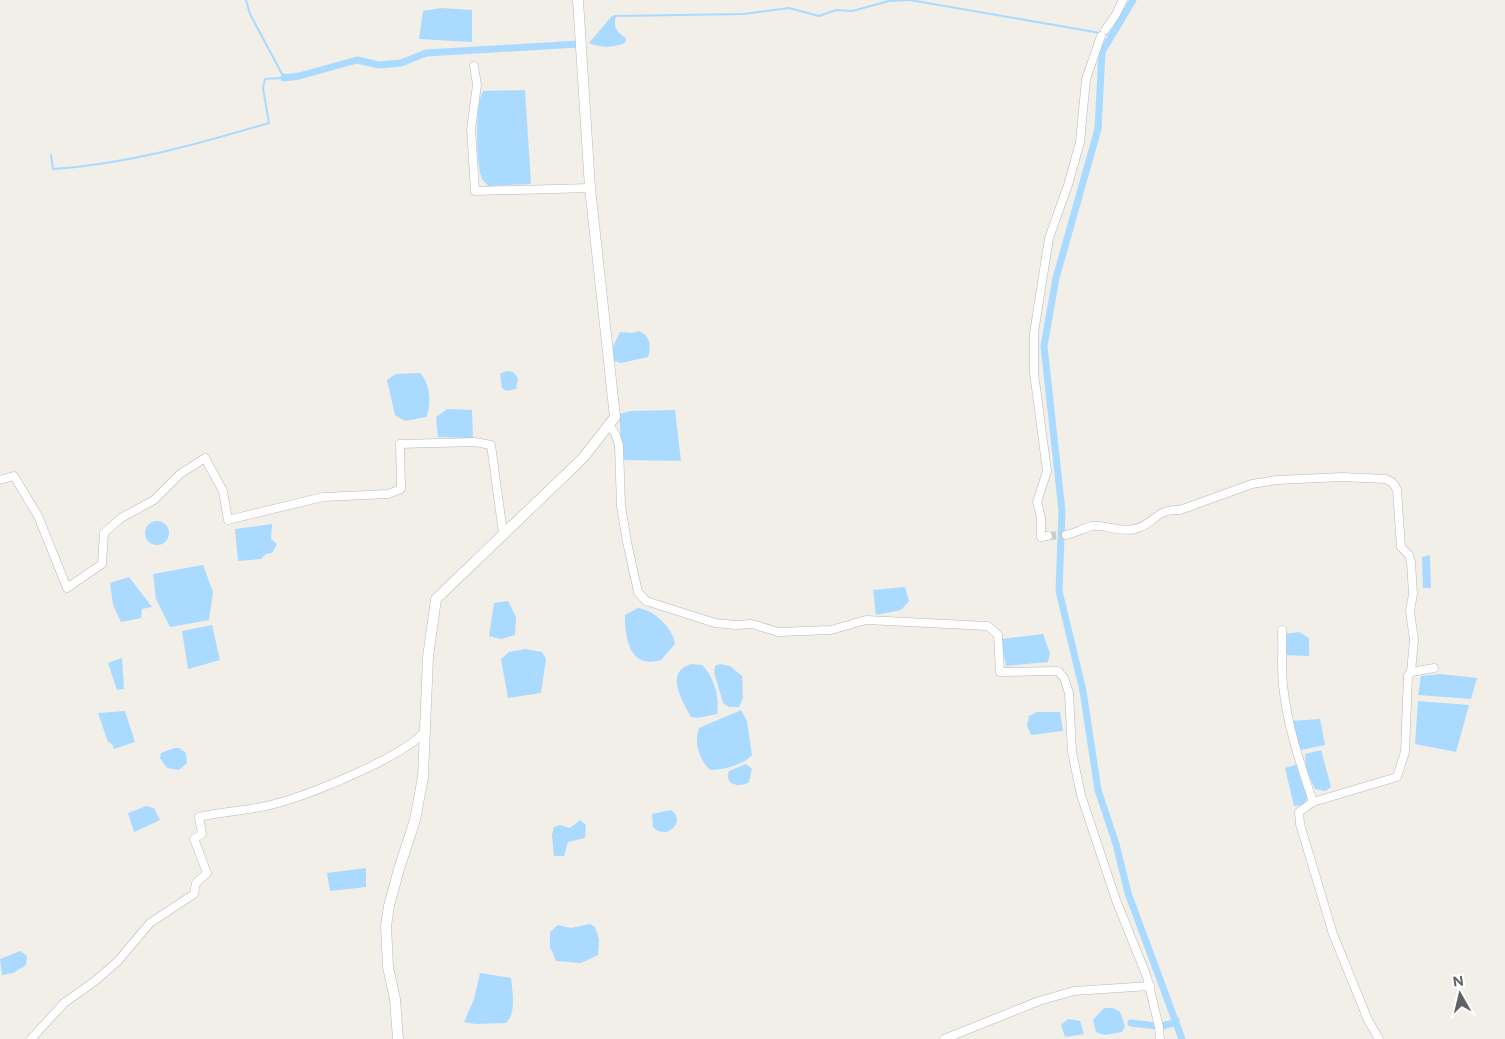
<svg xmlns="http://www.w3.org/2000/svg" width="1505" height="1039" font-family="Figtree,sans-serif">
<style>
.water{fill:#aadaff}
.lines{fill:none;stroke-linecap:round;stroke-linejoin:round}
.stream{stroke:#aadaff;stroke-width:2}
.canal{stroke:#aadaff;stroke-width:7}
.street-tunnel{stroke:#ccccc8;stroke-width:8;stroke-dasharray:8 4;stroke-linecap:butt}
.street-casing{stroke:#b5b8bc;stroke-width:9}
.secondary-casing{stroke:#b6babf;stroke-width:11}
.street{stroke:#fff;stroke-width:8}
.secondary{stroke:#fff;stroke-width:10}
</style>
<rect width="100%" height="100%" fill="#f1efe8"/>
<g class="water">
<polygon points="441,8 472,10 472,42 419,39 423,11"/>
<path d="M616,15c-3,12 0,17 10,23l-1,5c-13,5 -23,5 -36,0l23,-27z"/>
<path d="M525,90l6,94 -43,2c-2,-3 -6,-6 -7,-10 -5,-14 -6,-73 2,-85z"/>
<path d="M639,331c11,5 13,15 9,26l-27,6 -8,-2 -1,-12 8,-17 12,1z"/>
<polygon points="506,371 513,372 518,378 516,389 507,391 502,388 500,374"/>
<path d="M420,373c10,10 12,32 6,44l-21,4 -10,-6 -8,-35 9,-6z"/>
<polygon points="447,409 472,410 473,438 438,437 436,417"/>
<polygon points="675,410 681,461 623,460 619,414 631,411"/>
<circle cx="157" cy="533" r="12"/>
<polygon points="272,524 271,539 277,544 272,553 266,554 261,559 238,561 235,529"/>
<polygon points="1430,555 1431,588 1423,588 1422,557"/>
<polygon points="203,565 213,592 209,620 170,627 156,599 153,574"/>
<polygon points="129,577 152,607 142,609 141,618 121,622 113,605 110,583"/>
<polygon points="905,587 909,601 901,610 876,615 873,590"/>
<polygon points="508,601 516,617 515,635 501,639 489,636 494,603"/>
<path d="M638,608c16,2 35,20 37,36l-14,16c-31,9 -36,-20 -36,-45z"/>
<polygon points="212,625 220,660 188,669 182,631"/>
<polygon points="1299,632 1309,638 1309,656 1285,655 1285,634"/>
<polygon points="1043,634 1050,653 1048,662 1006,666 1001,639"/>
<polygon points="525,649 542,652 546,659 541,693 508,698 501,659 509,652"/>
<polygon points="122,658 124,689 117,690 108,663"/>
<path d="M691,664l11,1c12,12 18,32 15,49l-20,4 -6,-1c-9,-17 -27,-45 0,-53z"/>
<polygon points="720,664 730,666 742,676 743,698 739,707 729,707 723,703 714,672 715,666"/>
<polygon points="1440,674 1477,678 1471,699 1418,695 1421,676"/>
<polygon points="1418,701 1469,705 1456,752 1415,744"/>
<path d="M741,710l6,11 5,34c-9,10 -29,15 -42,15 -11,-11 -16,-27 -11,-42z"/>
<polygon points="125,711 135,742 114,749 112,744 108,742 98,713"/>
<polygon points="1037,712 1060,712 1063,731 1031,735 1027,726 1029,716"/>
<polygon points="1320,719 1325,745 1301,750 1291,721"/>
<polygon points="174,748 179,748 186,753 187,763 179,770 167,768 160,758 161,753"/>
<polygon points="1321,750 1331,787 1325,791 1315,789 1306,769 1305,754"/>
<path d="M746,764l6,5 -3,13c-10,6 -25,3 -20,-11z"/>
<polygon points="1298,764 1308,797 1303,805 1294,806 1285,768"/>
<polygon points="146,806 154,808 160,820 134,832 128,813"/>
<path d="M671,810c16,10 -4,32 -18,17l-1,-13z"/>
<polygon points="580,820 586,825 585,838 568,842 564,856 554,856 552,835 554,827 560,825 570,828"/>
<polygon points="366,868 366,887 330,891 327,873"/>
<polygon points="590,924 595,927 599,939 598,955 581,963 556,961 550,947 550,932 558,925 571,928"/>
<polygon points="20,951 27,956 26,965 13,973 2,975 0,959"/>
<path d="M480,973l31,5c1,13 6,34 -5,45l-30,1 -12,-2 10,-23z"/>
<polygon points="1104,1008 1113,1008 1120,1012 1125,1026 1122,1032 1104,1035 1096,1032 1093,1020"/>
<polygon points="1068,1019 1080,1021 1084,1034 1065,1037 1061,1025"/>
</g>
<g class="lines">
<g class="stream">
<polyline points="246,0 250,14 282,74 290,78"/>
<polyline points="615,16 743,14 789,8 819,16 836,10 852,11 889,1 910,0 1112,35"/>
<path d="M51,155l2,14c75,-5 145,-25 216,-46l-6,-35 2,-9 19,-1"/>
</g>
<g class="canal">
<polyline points="1133,0 1102,52 1098,129 1056,278 1044,346 1062,511 1059,591 1083,691 1098,790 1116,844 1128,893 1182,1039"/>
<polyline points="284,78 299,76 357,60 379,65 401,63 426,53 578,44"/>
<polyline points="1131,1023 1156,1026"/>
<polyline points="1162,1026 1173,1023 1176,1020"/>
</g>
<polyline class="street-tunnel" points="1048,536 1066,535"/>
<g class="street-casing">
<g id="street">
<polyline points="1105,30 1115,16 1123,0"/>
<polyline points="474,66 477,85 471,129 475,191 590,188"/>
<polyline points="609,425 615,433 619,445 621,506 627,542 638,592 646,601 715,623 736,625 752,624 778,632 831,630 866,620 988,626 998,635 1000,672 1058,671 1064,678 1069,693 1072,752 1081,795 1116,900 1147,977 1159,1027 1160,1039"/>
<polyline points="0,480 14,476 38,516 67,588 102,564 104,533 121,518 154,500 180,474 205,458 223,491 228,520 323,497 388,494 401,489 400,444 475,442 491,445 503,533"/>
<path d="M1066,535c9,-2 18,-7 26,-9 13,-2 26,7 43,3 22,-6 19,-20 45,-19l72,-26 25,-4 65,-3 44,2 7,4 4,7 4,57 8,8 2,7 2,32 -3,17 4,29 -3,32"/>
<polyline points="1048,536 1041,537 1041,517 1037,502 1047,471 1034,373 1034,333 1049,238 1068,185 1080,142 1086,79 1101,36"/>
<path d="M1282,630c1,18 -1,37 1,55 4,40 17,78 30,117l-14,10 1,12 33,110 35,86 11,19"/>
<polyline points="1313,802 1397,777 1405,752 1408,676 1411,672 1434,668"/>
<path d="M31,1039l33,-36 31,-22 23,-20 32,-38 44,-29 2,-11 11,-10 -13,-34 8,-5 -3,-17c24,-6 51,-6 75,-13 35,-9 130,-47 151,-73"/>
<polyline points="944,1039 1039,1001 1074,991 1150,986"/>
</g>
</g>
<g class="secondary-casing">
<polyline id="secondary" points="398,1039 395,999 388,967 386,926 389,906 399,869 415,820 423,777 428,657 436,599 583,458 615,417 590,188 578,0"/>
</g>
<use href="#street" class="street"/>
<use href="#secondary" class="secondary"/>
</g>
<g transform="translate(1460 994) rotate(352)" stroke="#ffffff" stroke-width="4" paint-order="stroke">
<path d="M0-4L9 19L0 12L-9 19Z" fill="#5f6368"/>
<text y="-8" font-size="14" font-weight="bold" text-anchor="middle" fill="#5f6368">N</text>
</g>
</svg>
